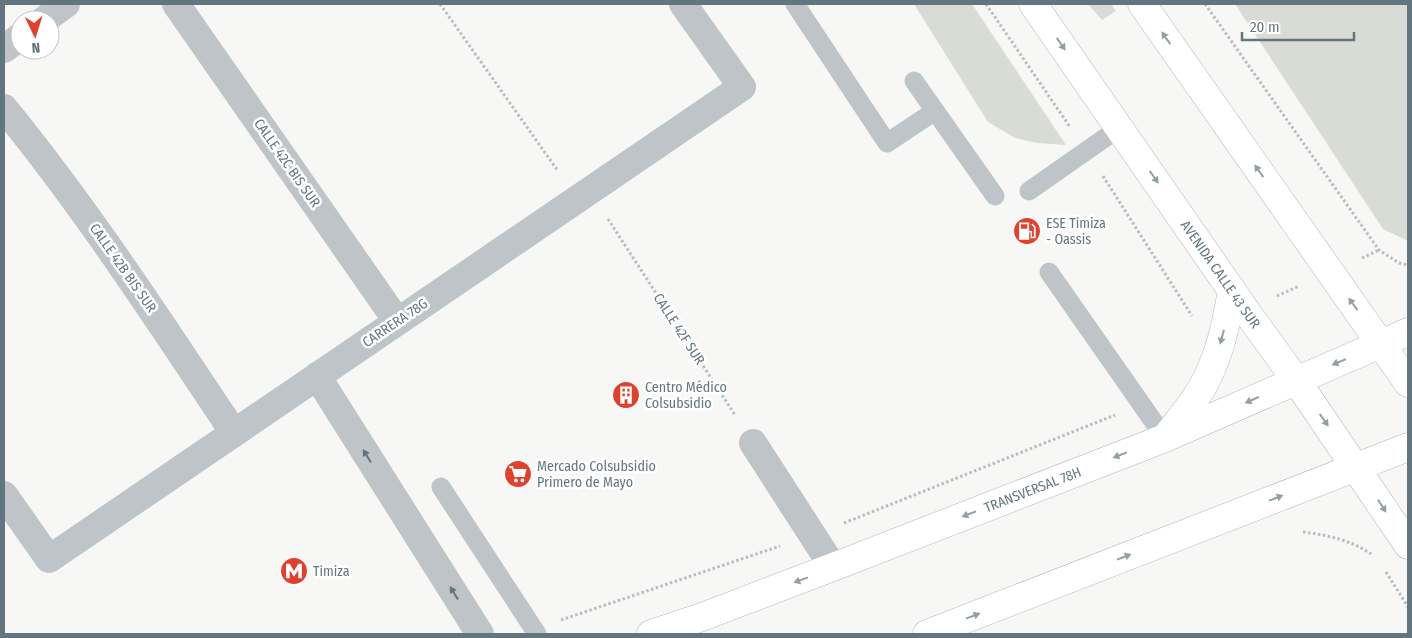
<svg xmlns="http://www.w3.org/2000/svg" width="1412" height="638" font-family="'Fira Sans Condensed',sans-serif">
<style>
.green{fill:#d8dcd4}
.lines{fill:none;stroke-linecap:round;stroke-linejoin:round}
.primary-casing{stroke:#b2b8bb;stroke-width:29}
.path{stroke:#b9bdbf;stroke-width:3;stroke-dasharray:2.5 2.5;stroke-linecap:butt}
.service{stroke:#bec4c7;stroke-width:19}
.minor{stroke:#bec4c7;stroke-width:28}
.primary{stroke:#fff;stroke-width:28}
.oneway{fill:#929fa5}
.oneway2{fill:#63767f}
.labels{text-anchor:middle;dominant-baseline:central;stroke-width:5;stroke-linejoin:round;paint-order:stroke}
.street-label{font-size:14px;fill:#63767f;stroke:#fff}
.poi-label{font-size:14px;fill:#63767f;stroke:#fff;text-anchor:start}
</style>
<rect width="100%" height="100%" fill="#f7f7f5"/>
<g class="green">
<polygon points="914,4 972,4 1066,145 1037,143 1015,138 988,122"/>
<polygon points="1088,4 1111,4 1116,11 1102,20"/>
<polygon points="1235,4 1408,4 1408,241 1383,229"/>
</g>
<g class="lines">
<g class="primary-casing">
<g id="primary">
<path id="s1" d="M1033,4l213,307 50,69 112,165"/>
<polyline points="1142,4 1408,383"/>
<path d="M1166,437c10,-13 20,-25 29,-38 22,-32 31,-71 37,-109"/>
<path id="s2" d="M651,634l51,-17 131,-50 332,-129 243,-106"/>
<polyline points="927,634 1408,447"/>
</g>
</g>
<g class="path">
<polyline points="440,4 558,171"/>
<polyline points="986,4 1070,127"/>
<polyline points="1205,4 1379,250 1399,263 1408,265"/>
<polyline points="1103,176 1192,316"/>
<polyline points="608,219 735,415"/>
<polyline points="1362,258 1379,250"/>
<polyline points="1277,296 1299,286"/>
<polyline points="844,523 1115,415"/>
<path d="M1303,532c24,3 48,8 68,22"/>
<polyline points="1386,572 1408,607"/>
<polyline points="561,620 780,546"/>
</g>
<g class="service">
<polyline points="795,4 887,143 935,111"/>
<polyline points="914,81 995,196"/>
<polyline points="1029,191 1119,128"/>
<polyline points="1049,272 1165,438"/>
<polyline points="441,487 537,634"/>
</g>
<g class="minor">
<polyline points="176,4 397,321"/>
<polyline points="44,20 66,4"/>
<polyline points="4,49 20,37"/>
<path d="M4,108c84,103 156,214 230,325"/>
<polyline points="317,376 480,634"/>
<polyline points="753,443 833,567"/>
<polyline points="4,495 49,559 742,87 683,4"/>
</g>
<use href="#primary" class="primary"/>
</g>
<defs><path id="oneway-solid" d="M-6-.8H1V-3.2L6.5 0L1 3.2V.8H-6Z" transform="scale(1.25)"/></defs>
<g class="oneway">
<use href="#oneway-solid" transform="translate(1166 38) rotate(-125)"/>
<use href="#oneway-solid" transform="translate(1061 44) rotate(55)"/>
<use href="#oneway-solid" transform="translate(1259 171) rotate(-125)"/>
<use href="#oneway-solid" transform="translate(1154 177) rotate(55)"/>
<use href="#oneway-solid" transform="translate(1353 304) rotate(-126)"/>
<use href="#oneway-solid" transform="translate(1222 337) rotate(105)"/>
<use href="#oneway-solid" transform="translate(1339 362) rotate(157)"/>
<use href="#oneway-solid" transform="translate(1252 400) rotate(156)"/>
<use href="#oneway-solid" transform="translate(1324 420) rotate(55)"/>
<use href="#oneway-solid" transform="translate(1120 455) rotate(159)"/>
<use href="#oneway-solid" transform="translate(1276 498) rotate(-21)"/>
<use href="#oneway-solid" transform="translate(1382 506) rotate(57)"/>
<use href="#oneway-solid" transform="translate(969 514) rotate(159)"/>
<use href="#oneway-solid" transform="translate(1124 557) rotate(-21)"/>
<use href="#oneway-solid" transform="translate(801 580) rotate(160)"/>
<use href="#oneway-solid" transform="translate(973 616) rotate(-21)"/>
</g>
<g class="oneway2">
<use href="#oneway-solid" transform="translate(367 456) rotate(-122)"/>
<use href="#oneway-solid" transform="translate(454 593) rotate(-122)"/>
</g>
<defs>
<g id="fuel-disc" transform="scale(1.4375)"><circle r="9.5" fill="#e0402c" stroke="#fff"/><path d="M-5.5-6h7V0h2V4h1.3V-2.5L3-4.5l.8-.8L6-3V5H2.5V1h-1V6h-7ZM-4.2-4.7v3.2H.2V-4.7Z" fill="#fff"/></g>
<g id="building-disc" transform="scale(1.4375)"><circle r="9.5" fill="#e0402c" stroke="#fff"/><path d="M-4-6H4V6H1V3H-1V6H-4ZM-2.5-4.3h1.7v1.8h-1.7ZM.8-4.3h1.7v1.8H.8ZM-2.5-1h1.7V.8h-1.7ZM.8-1h1.7V.8H.8Z" fill="#fff"/></g>
<g id="supermarket-disc" transform="scale(1.4375)"><circle r="9.5" fill="#e0402c" stroke="#fff"/><path d="M-6-5.5h2.5l.6 2H6L4.5 2H-2.5L-4.4-4H-6ZM-1.5 3.2a1.3 1.3 0 1 0 .1 0ZM3 3.2a1.3 1.3 0 1 0 .1 0Z" fill="#fff"/></g>
<g id="metro-disc" transform="scale(1.4375)"><circle r="9.5" fill="#e0402c" stroke="#fff"/><path d="M-5.5 5V-5H-3L0 0L3-5H5.5V5H3V-.5L0 4L-3-.5V5Z" fill="#fff"/></g>
</defs>
<g fill-rule="evenodd">
<use href="#fuel-disc" x="1027" y="231"/>
<use href="#building-disc" x="626" y="395"/>
<use href="#supermarket-disc" x="518" y="474"/>
<use href="#metro-disc" x="294" y="571"/>
</g>
<g class="labels">
<g class="street-label">
<text transform="translate(287 163) rotate(55)">CALLE 42C BIS SUR</text>
<text transform="translate(123 268) rotate(55)">CALLE 42B BIS SUR</text>
<text stroke="none"><textPath href="#s1" startOffset="329">AVENIDA CALLE 43 SUR</textPath></text>
<text transform="translate(395 323) rotate(-34)">CARRERA 78G</text>
<text transform="translate(679 329) rotate(57)">CALLE 42F SUR</text>
<text stroke="none"><textPath href="#s2" startOffset="408">TRANSVERSAL 78H</textPath></text>
</g>
<g class="poi-label">
<text x="1046" y="223">ESE Timiza<tspan x="1046" dy="16">- Oassis</tspan></text>
<text x="645" y="387">Centro Médico<tspan x="645" dy="16">Colsubsidio</tspan></text>
<text x="537" y="466">Mercado Colsubsidio<tspan x="537" dy="16">Primero de Mayo</tspan></text>
<text x="313" y="571">Timiza</text>
</g>
</g>
<rect width="1412" height="638" fill="none" stroke="#63767f" stroke-width="10"/>
<g transform="translate(35 35) rotate(176)"><circle r="24" fill="#ffffff" stroke="#c1c8cc"/>
<path d="M0-4L9 19L0 12L-9 19Z" fill="#e0402c"/>
<text y="-8" font-size="14" font-weight="bold" text-anchor="middle" fill="#63767f">N</text>
</g>
<path d="M1242 32v8h112v-8" fill="none" stroke="#63767f" stroke-width="2.5"/>
<text x="1250" y="32" font-size="15" fill="#63767f" stroke="#ffffff" stroke-width="4" paint-order="stroke">20 m</text>
</svg>
